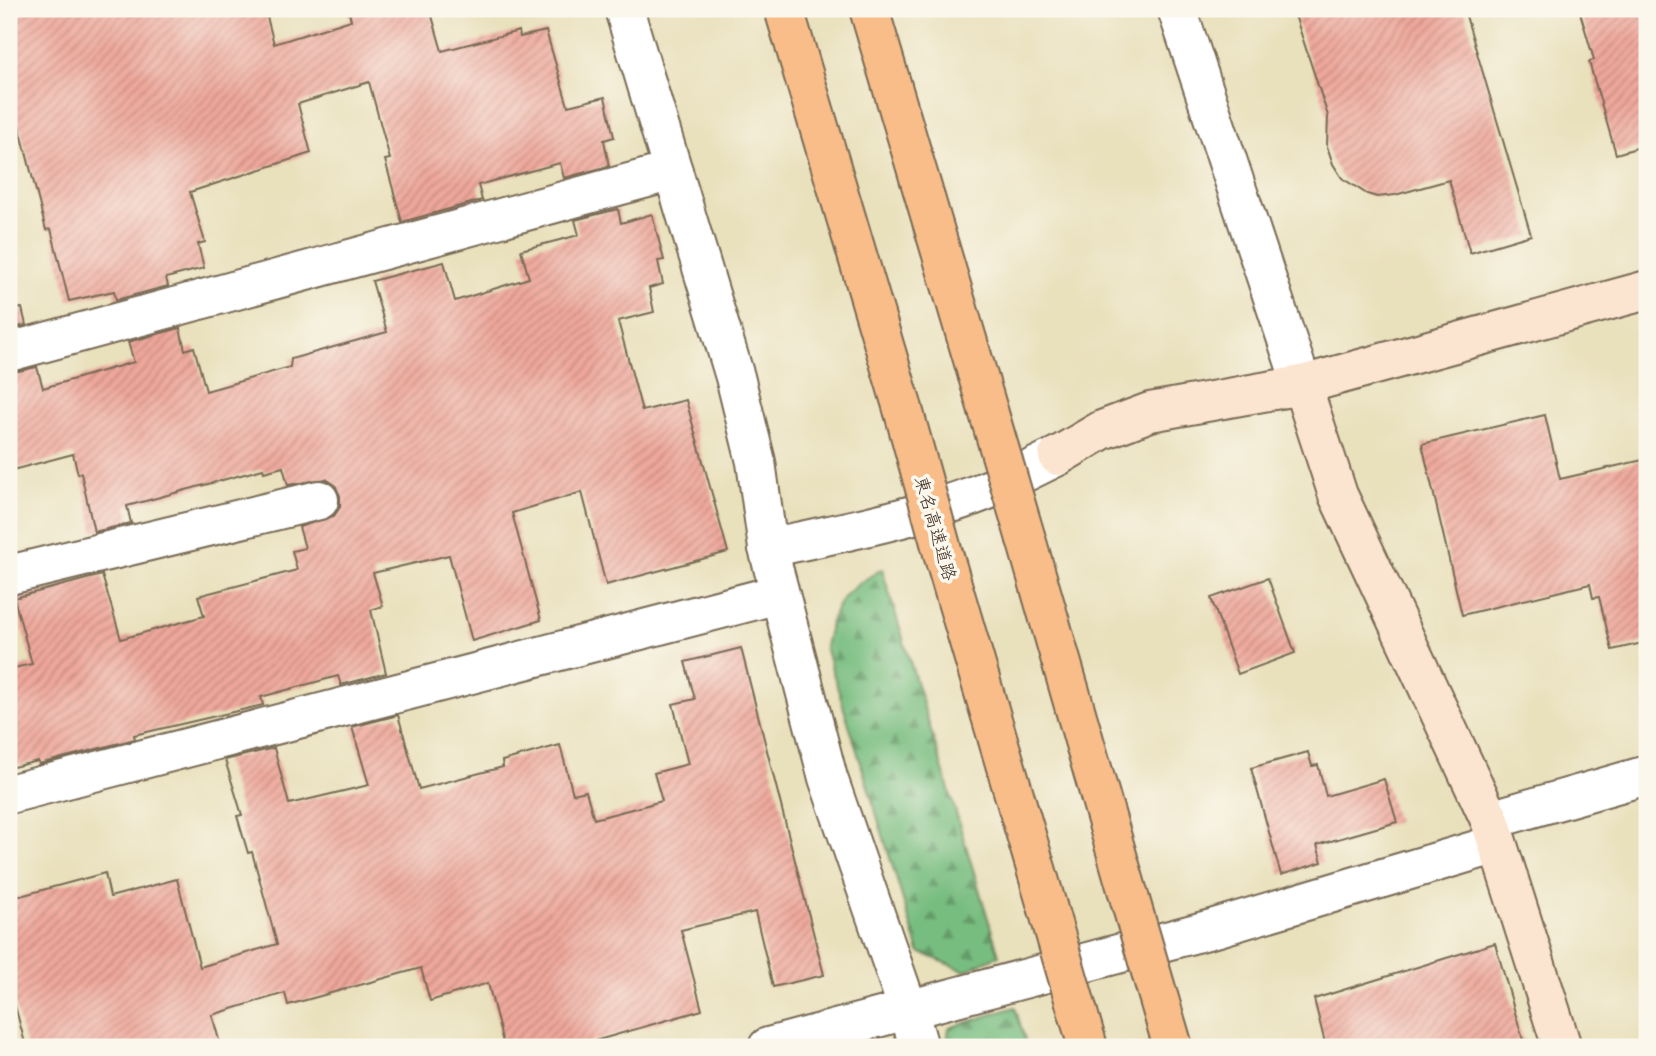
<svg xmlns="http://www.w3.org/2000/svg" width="1656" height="1056" font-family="Delius,'Klee One',sans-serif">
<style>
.forest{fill:url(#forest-firs);stroke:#5a744f;stroke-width:2}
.building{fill:url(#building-hatch)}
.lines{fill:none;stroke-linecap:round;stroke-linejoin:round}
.street-casing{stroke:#786a55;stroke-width:42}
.secondary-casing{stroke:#786a55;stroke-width:42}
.highway-casing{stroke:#786a55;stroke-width:42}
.street{stroke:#fff;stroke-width:38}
.secondary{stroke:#fce5d0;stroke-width:38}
.highway{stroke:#f8bd89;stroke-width:38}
.highway-bridge-casing{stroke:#786a55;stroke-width:42;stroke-linecap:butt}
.highway-bridge{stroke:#f8bd89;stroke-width:38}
.labels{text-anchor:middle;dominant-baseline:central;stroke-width:7;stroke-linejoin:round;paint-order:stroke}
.street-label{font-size:18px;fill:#3b2a1e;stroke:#fbf7ec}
</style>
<defs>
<pattern id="forest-firs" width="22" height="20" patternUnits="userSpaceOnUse" patternTransform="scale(1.75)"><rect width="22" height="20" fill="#78bd80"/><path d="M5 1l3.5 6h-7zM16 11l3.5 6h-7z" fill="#649a68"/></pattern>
<pattern id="building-hatch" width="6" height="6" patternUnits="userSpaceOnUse" patternTransform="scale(1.75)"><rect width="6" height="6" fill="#efa79b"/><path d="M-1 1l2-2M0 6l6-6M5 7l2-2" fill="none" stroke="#c3887e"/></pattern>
</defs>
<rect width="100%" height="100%" fill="#fbf7ec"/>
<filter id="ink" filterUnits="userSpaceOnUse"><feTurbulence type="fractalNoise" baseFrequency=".0143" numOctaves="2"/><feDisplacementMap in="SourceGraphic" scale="14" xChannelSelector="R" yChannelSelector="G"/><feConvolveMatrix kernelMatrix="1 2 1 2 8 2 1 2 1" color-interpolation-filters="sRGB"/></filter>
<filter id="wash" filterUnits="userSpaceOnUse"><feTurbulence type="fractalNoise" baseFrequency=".00686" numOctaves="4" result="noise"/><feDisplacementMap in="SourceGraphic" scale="28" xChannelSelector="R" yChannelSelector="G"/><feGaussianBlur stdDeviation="1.57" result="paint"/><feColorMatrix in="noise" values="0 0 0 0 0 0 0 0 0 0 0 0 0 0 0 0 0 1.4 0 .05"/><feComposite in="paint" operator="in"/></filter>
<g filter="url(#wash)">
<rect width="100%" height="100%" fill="#e9e0bc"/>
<g class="forest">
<path d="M882,569l117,386 -34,16 -46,-19 -94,-305c9,-45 17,-54 57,-78z"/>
<polygon points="1015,1007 1027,1047 946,1047 949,1028"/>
</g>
<g id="blocks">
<g class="building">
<polygon points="9,9 265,9 274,44 351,20 348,9 430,9 442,51 519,31 520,37 546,31 568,106 605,97 614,137 604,140 609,166 564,178 560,163 478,185 482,200 402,222 385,160 390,159 369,82 298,104 311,153 190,192 205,242 198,244 204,268 166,278 168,286 116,300 114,291 69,301 51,229 46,230 9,86"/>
<polygon points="1293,9 1464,9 1531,235 1470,253 1449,180 1395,195 1377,197 1367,194 1342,178 1333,164 1327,146 1328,116"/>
<polygon points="1579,9 1647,9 1647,145 1616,154 1589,62 1594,60"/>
<polygon points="618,209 621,223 652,214 664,260 658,261 663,284 649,288 654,312 618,321 642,411 686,400 728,552 606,585 582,492 512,513 541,620 472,641 449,555 373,573 383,606 371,610 386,673 341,685 338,676 261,697 263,705 134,735 135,739 39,764 38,761 9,768 9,669 32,664 14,598 102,575 121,639 204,616 198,596 297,570 292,551 305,548 299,527 334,516 340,507 340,496 335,485 326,479 288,485 283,467 264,472 263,469 127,506 131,523 94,532 81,473 78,474 73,454 9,471 9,373 37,367 43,388 134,362 128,342 180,328 185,350 194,347 206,391 290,367 291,359 387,332 372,281 444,262 455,301 529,278 521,250 579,235 575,220"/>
<polygon points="22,308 26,325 9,329 9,309"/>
<polygon points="1545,415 1560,479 1647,459 1647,642 1612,650 1599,597 1593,598 1590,584 1462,615 1422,444"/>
<polygon points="1268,578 1295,653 1238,674 1211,598"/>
<polygon points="741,648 824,975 773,987 755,912 681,930 702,1010 574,1047 504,1047 488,983 430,1001 421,968 288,1005 285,993 212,1015 221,1047 26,1047 9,983 9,899 105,873 110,897 177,879 200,967 277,944 252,852 248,853 237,816 242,815 225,760 274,748 289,804 369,785 352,727 398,715 419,789 503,767 502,761 560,745 573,794 586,791 594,819 662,801 654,773 688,764 673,704 695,699 685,662"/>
<polygon points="1308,752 1312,766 1318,765 1326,796 1384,779 1397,822 1317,845 1322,862 1281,875 1251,768"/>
<polygon points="1495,943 1525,1047 1326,1047 1314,999"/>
</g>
</g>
</g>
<g filter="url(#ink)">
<use href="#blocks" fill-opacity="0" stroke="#786a55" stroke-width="2"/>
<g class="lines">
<g class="street-casing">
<g id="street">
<polyline points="624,9 735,377 756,462 768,548 828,778 908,1009 919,1047"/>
<polyline points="1177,9 1302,385"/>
<polyline points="9,352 673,171"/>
<path d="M768,548c76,-16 155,-31 227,-61 21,-10 42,-21 63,-31"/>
<polyline points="9,575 319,500"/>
<polyline points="9,794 779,594"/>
<polyline points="1490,820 1647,775"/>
<polyline points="768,1047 1215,928 1497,844"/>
</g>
</g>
<g class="secondary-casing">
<g id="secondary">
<polyline points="1302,385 1338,495 1490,820 1562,1047"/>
<polyline points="1058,456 1102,430 1150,412 1302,385 1647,290"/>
</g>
</g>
<g class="highway-casing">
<g id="highway">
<polyline points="784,9 903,409"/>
<polyline points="869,9 977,373"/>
<polyline points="1026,539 1130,900"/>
<polyline points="944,557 1047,906"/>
</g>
</g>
<use href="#street" class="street"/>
<use href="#secondary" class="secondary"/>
<use href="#highway" class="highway"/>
<g class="highway-bridge-casing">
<g id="highway-bridge">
<polyline points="977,373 1026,539"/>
<polyline points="903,409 944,557"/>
<polyline points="1130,900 1173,1047"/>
<polyline points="1047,906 1088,1047"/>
</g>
</g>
<use href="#highway-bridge" class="highway-bridge"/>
</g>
</g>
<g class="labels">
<g class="street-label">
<text transform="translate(936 528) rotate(74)">東名高速道路</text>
</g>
</g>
<rect width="1656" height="1056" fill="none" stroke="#fbf7ec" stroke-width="35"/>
</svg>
